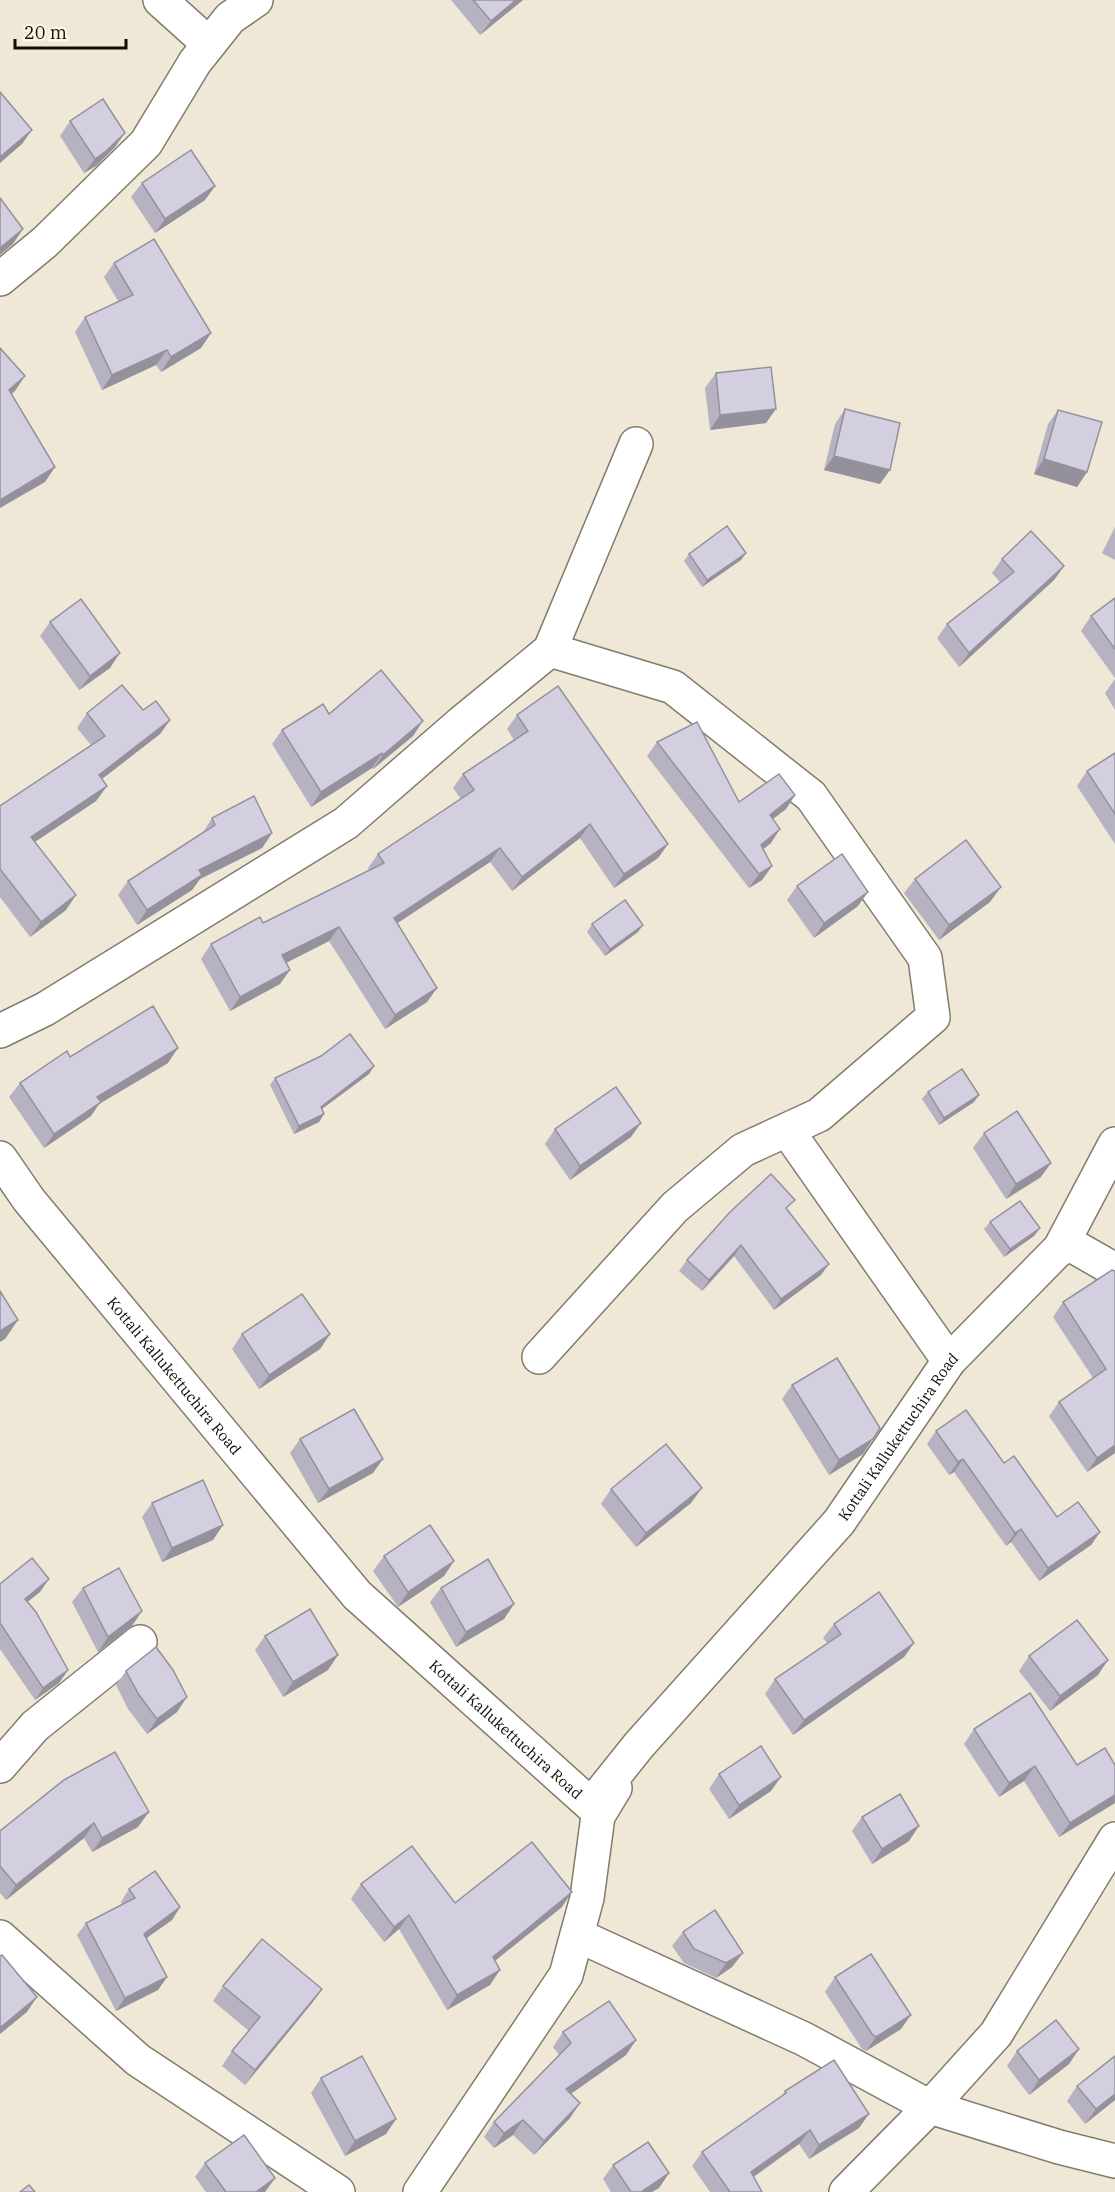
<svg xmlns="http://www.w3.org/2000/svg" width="1115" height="2192" font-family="'IBM Plex Serif',serif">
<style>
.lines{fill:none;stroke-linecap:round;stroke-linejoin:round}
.minor-casing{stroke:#837c6d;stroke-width:36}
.minor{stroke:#fff;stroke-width:33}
.wall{fill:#b6b2c1}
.shaded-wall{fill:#94919d}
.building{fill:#d4cfe0;stroke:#94919d;stroke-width:1.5}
.labels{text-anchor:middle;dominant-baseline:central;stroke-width:4.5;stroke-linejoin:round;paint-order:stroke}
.street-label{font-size:15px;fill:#0f0d07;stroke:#fdf5e4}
</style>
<rect width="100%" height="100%" fill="#efe8d7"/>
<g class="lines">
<g class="minor-casing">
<g id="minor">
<polyline points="160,0 209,44"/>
<polyline points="0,279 45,242 146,143 195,62 230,18 256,0"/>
<polyline points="550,650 636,444"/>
<polyline points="0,1031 45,1009 346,823 461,723 550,650 673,687 811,796 925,958 933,1017 819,1115 743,1150 675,1207 539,1357"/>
<polyline points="787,1130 949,1361"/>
<path id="s1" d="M0,1158l29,42 328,395 234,210 48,-60 200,-223 110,-161 117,-119 49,28"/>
<polyline points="1059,1250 1115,1144"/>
<polyline points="0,1766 35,1726 140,1642"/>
<polyline points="577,1935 804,2039 930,2107 1059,2147 1115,2161"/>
<polyline points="0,1937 138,2060 338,2192"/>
<polyline points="420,2192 566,1975 587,1898 598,1816 615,1788"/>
<polyline points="846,2192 930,2107 996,2034 1115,1839"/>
</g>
</g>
<use href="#minor" class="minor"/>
</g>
<g class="wall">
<polygon points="451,0 523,0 480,35"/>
<polygon points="70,121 115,147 96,166 84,173 60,136"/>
<polygon points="142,183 215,186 205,200 155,233 131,197"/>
<polygon points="114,263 211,333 201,348 161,372 156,365 102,390 75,332 85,317 118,301 104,277"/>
<polygon points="716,373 766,423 710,430 705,388"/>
<polygon points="845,409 880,484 824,470 835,424"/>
<polygon points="1058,410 1087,472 1077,487 1034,474 1048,424"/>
<polygon points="1115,527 1115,560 1102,553"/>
<polygon points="746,553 741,560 702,587 684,561 689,554"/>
<polygon points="1002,559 1064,566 1054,580 959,667 937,638 947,624 1000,582 992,573"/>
<polygon points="1115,598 1115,678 1081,631 1091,616"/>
<polygon points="50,622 110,668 79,690 40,636"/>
<polygon points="1115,679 1115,710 1105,693"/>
<polygon points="143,710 170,720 160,734 102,779 107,786 96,801 35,842 66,910 30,937 0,897 0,806 91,745 77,728 87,713"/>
<polygon points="329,714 413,736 373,769 372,768 311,807 272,744 282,730"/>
<polygon points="517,715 668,844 658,858 614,888 580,838 512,891 490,862 397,923 437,988 427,1002 385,1029 329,941 286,963 280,984 230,1011 201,959 211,944 263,923 369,870 368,868 378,854 461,799 453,788 463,774 514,740 507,729"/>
<polygon points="657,742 739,802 795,795 786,809 773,819 771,843 763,849 772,866 762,880 749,888 647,756"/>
<polygon points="1115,753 1115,844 1077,786 1087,771"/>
<polygon points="212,818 272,833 262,848 200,879 192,890 137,925 118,895 128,881 202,834"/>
<polygon points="915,879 990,902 939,940 904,893"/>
<polygon points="797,886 858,906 814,938 787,900"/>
<polygon points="592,924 638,932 605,956 587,932"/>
<polygon points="70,1057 168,1063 99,1104 91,1116 44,1148 9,1097 20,1083"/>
<polygon points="369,1074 322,1109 324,1114 319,1122 294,1134 270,1085 275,1078"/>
<polygon points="928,1092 974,1102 939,1125 922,1099"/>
<polygon points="555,1129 631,1137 570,1180 545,1144"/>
<polygon points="984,1133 1041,1177 1006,1199 973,1148"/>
<polygon points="788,1210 821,1275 774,1310 734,1256 702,1291 679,1271 687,1260"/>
<polygon points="990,1222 1040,1228 1034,1236 1004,1257 984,1229"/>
<polygon points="1112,1270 1115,1453 1087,1472 1049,1416 1059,1402 1093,1378 1053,1317 1063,1302"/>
<polygon points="242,1334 330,1334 320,1349 259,1389 232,1349"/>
<polygon points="792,1385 863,1454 829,1475 782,1399"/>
<polygon points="936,1431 1004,1463 1057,1517 1100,1532 1091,1545 1039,1581 1011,1542 1006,1546 954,1472 949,1475 927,1444"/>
<polygon points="300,1439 373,1473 318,1503 290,1453"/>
<polygon points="611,1489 691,1503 636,1547 601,1504"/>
<polygon points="152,1503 223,1525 213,1540 162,1562 142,1517"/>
<polygon points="384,1556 454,1561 444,1576 398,1607 373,1571"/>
<polygon points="0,1584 40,1592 27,1602 68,1670 59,1683 35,1700 0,1649"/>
<polygon points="83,1588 132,1626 98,1652 72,1602"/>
<polygon points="441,1588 514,1604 504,1619 456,1647 430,1602"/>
<polygon points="834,1624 914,1643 904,1657 793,1735 765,1694 775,1679 827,1643 823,1638"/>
<polygon points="265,1636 328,1670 283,1697 255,1650"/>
<polygon points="1029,1656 1098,1675 1050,1711 1019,1671"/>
<polygon points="126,1671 177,1712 147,1734 128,1709 116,1685"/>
<polygon points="974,1729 1077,1765 1115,1765 1115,1803 1059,1837 1024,1781 999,1797 964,1744"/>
<polygon points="719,1774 771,1791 729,1819 709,1789"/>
<polygon points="64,1780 138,1827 92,1852 84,1838 6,1900 0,1893 0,1831"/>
<polygon points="862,1817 909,1841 872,1864 852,1831"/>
<polygon points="361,1884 455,1903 562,1907 495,1961 490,1985 447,2010 399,1929 384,1942 351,1899"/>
<polygon points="129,1889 180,1907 172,1920 147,1938 167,1977 158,1990 116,2011 77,1935 86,1923 122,1904 121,1902"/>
<polygon points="683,1932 732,1967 716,1978 684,1963 672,1946"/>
<polygon points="835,1977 901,2029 866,2051 862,2049 825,1992"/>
<polygon points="223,1986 322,1989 312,2003 245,2085 222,2066 232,2051 249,2031 213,2001"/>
<polygon points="563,2032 636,2040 626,2055 571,2094 570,2118 534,2155 513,2135 494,2148 484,2137 494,2122 559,2055 553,2047"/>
<polygon points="1079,2049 1069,2064 1029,2095 1007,2066 1017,2051"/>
<polygon points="321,2078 396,2119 386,2134 345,2156 311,2093"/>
<polygon points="1077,2086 1115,2100 1085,2124 1067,2101"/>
<polygon points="785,2091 859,2128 809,2159 799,2144 754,2177 762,2192 710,2192 692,2166 702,2152 782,2096"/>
<polygon points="205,2163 275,2178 265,2192 206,2192 195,2177"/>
<polygon points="613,2165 669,2173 659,2188 652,2192 611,2192 603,2179"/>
</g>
<g class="shaded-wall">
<polygon points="516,0 523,0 480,35 491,21"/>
<polygon points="32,130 22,144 0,163 0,157"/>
<polygon points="125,133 115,147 96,166 84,173 95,159"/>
<polygon points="215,186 205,200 155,233 165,219"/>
<polygon points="23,229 13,244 0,255 0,248"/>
<polygon points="211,333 201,348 161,372 171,357"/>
<polygon points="167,350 156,365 102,390 112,375"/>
<polygon points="25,376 15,391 0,404 9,390"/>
<polygon points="776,409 766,423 710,430 720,415"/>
<polygon points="834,456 890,470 880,484 824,470"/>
<polygon points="1044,459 1087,472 1077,487 1034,474"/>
<polygon points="55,467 45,482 0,508 0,500"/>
<polygon points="746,553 741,560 702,587 707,580"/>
<polygon points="1064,566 1054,580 959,667 969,653"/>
<polygon points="120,653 110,668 79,690 90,676"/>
<polygon points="170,720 160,734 89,789 99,775"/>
<polygon points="423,721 413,736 373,769 383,755"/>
<polygon points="382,753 372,768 311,807 321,792"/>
<polygon points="107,786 96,801 21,851 31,837"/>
<polygon points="795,795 786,809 760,829 770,815"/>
<polygon points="590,824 580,838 512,891 522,877"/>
<polygon points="780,829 771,843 751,859 761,845"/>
<polygon points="272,833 262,848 200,879 192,890 137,925 147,910 199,870"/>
<polygon points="668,844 658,858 614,888 624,874"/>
<polygon points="500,848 490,862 384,932 394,918"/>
<polygon points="772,866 762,880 749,888 759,874"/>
<polygon points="1001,887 990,902 939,940 949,925"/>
<polygon points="868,892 858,906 814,938 824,923"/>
<polygon points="76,895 66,910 30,937 41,922"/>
<polygon points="643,925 638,932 605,956 610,949"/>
<polygon points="339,927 329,941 272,970 282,955"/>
<polygon points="290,970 280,984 230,1011 240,997"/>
<polygon points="437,988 427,1002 385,1029 395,1015"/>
<polygon points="178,1048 168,1063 99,1104 91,1116 44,1148 54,1134 97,1097"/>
<polygon points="374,1066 369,1074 315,1114 321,1107"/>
<polygon points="979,1095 974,1102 939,1125 944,1118"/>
<polygon points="324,1114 319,1122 294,1134 299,1126"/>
<polygon points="641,1123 631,1137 570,1180 580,1166"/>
<polygon points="1051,1163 1041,1177 1006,1199 1016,1184"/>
<polygon points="1040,1228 1034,1236 1004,1257 1010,1249"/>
<polygon points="741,1245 734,1256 702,1291 709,1280"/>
<polygon points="829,1264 821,1275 774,1310 781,1299"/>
<polygon points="18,1320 5,1339 0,1342 0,1331"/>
<polygon points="330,1334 320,1349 259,1389 269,1375"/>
<polygon points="873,1439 863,1454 829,1475 839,1460"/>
<polygon points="1115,1445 1115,1453 1087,1472 1097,1458"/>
<polygon points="383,1459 373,1473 318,1503 329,1489"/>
<polygon points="963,1459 954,1472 949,1475 958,1462"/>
<polygon points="702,1488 691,1503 636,1547 646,1533"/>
<polygon points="223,1525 213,1540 162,1562 172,1548"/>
<polygon points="1021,1529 1011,1542 1006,1546 1015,1533"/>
<polygon points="1100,1532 1091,1545 1039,1581 1048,1568"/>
<polygon points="454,1561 444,1576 398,1607 408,1592"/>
<polygon points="49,1579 40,1592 16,1611 25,1599"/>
<polygon points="514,1604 504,1619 456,1647 466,1632"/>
<polygon points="142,1611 132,1626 98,1652 108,1637"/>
<polygon points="914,1643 904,1657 793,1735 804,1720"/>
<polygon points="338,1655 328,1670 283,1697 293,1682"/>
<polygon points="1108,1660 1098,1675 1050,1711 1060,1696"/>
<polygon points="68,1670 59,1683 35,1700 43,1688"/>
<polygon points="187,1697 177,1712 147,1734 157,1719"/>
<polygon points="1035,1766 1024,1781 999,1797 1009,1783"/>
<polygon points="781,1777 771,1791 729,1819 739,1805"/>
<polygon points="1115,1795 1115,1803 1059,1837 1070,1823"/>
<polygon points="149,1812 138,1827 92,1852 102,1838"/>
<polygon points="94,1823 84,1838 6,1900 16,1885"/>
<polygon points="919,1826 909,1841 872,1864 882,1849"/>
<polygon points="572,1892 562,1907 482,1971 493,1957"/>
<polygon points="180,1907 172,1920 135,1946 144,1934"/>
<polygon points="409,1915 399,1929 384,1942 394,1927"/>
<polygon points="743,1953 732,1967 716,1978 726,1963"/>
<polygon points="500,1970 490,1985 447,2010 457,1995"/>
<polygon points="167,1977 158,1990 116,2011 125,1998"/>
<polygon points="322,1989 312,2003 245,2085 255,2070"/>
<polygon points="37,1997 27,2012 0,2034 0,2028"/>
<polygon points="911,2015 901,2029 866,2051 876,2037"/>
<polygon points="636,2040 626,2055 556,2104 566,2089"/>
<polygon points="1079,2049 1069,2064 1029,2095 1039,2080"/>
<polygon points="1115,2094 1115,2100 1085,2124 1096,2109"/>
<polygon points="580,2103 570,2118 534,2155 544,2141"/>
<polygon points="869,2114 859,2128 809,2159 819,2145"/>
<polygon points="396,2119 386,2134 345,2156 355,2141"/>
<polygon points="523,2120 513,2135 494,2148 504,2133"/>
<polygon points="810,2130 799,2144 740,2186 751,2172"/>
<polygon points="669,2173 659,2188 652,2192 641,2192"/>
<polygon points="275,2178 265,2192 256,2192"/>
</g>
<g class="building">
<polygon points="473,0 516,0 491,21"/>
<polygon points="0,92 32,130 0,157"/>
<polygon points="103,99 125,133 106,151 95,159 70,121"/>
<polygon points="191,150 215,186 165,219 142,183"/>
<polygon points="0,198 23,229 0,248"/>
<polygon points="154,239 211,333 171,357 167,350 112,375 85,317 133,295 114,263"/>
<polygon points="0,348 25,376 9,390 55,467 0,500"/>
<polygon points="771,367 776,409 720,415 716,373"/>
<polygon points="845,409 900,423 890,470 834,456"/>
<polygon points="1058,410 1102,422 1087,472 1044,459"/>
<polygon points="727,526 746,553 707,580 689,554"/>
<polygon points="1031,531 1064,566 969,653 947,624 1014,572 1002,559"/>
<polygon points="1115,598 1115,649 1091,616"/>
<polygon points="81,599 120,653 90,676 50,622"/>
<polygon points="381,670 423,721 383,755 382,753 321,792 282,730 323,704 329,714"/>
<polygon points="122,685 143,710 156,701 170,720 99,775 107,786 31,837 76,895 41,922 0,869 0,806 105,736 87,713"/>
<polygon points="558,686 668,844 624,874 590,824 522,877 500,848 394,918 437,988 395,1015 339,927 282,955 290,970 240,997 211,944 260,917 263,923 384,863 378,854 474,790 463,774 528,731 517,715"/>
<polygon points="697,722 739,802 779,774 795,795 770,815 780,829 761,845 772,866 759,874 657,742"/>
<polygon points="1115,753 1115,814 1087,771"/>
<polygon points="254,796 272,833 199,870 202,875 147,910 128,881 215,825 212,818"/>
<polygon points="966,840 1001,887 949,925 915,879"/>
<polygon points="842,854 868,892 824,923 797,886"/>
<polygon points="625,900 643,925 610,949 592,924"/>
<polygon points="153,1006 178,1048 97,1097 101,1102 54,1134 20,1083 67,1051 70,1057"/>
<polygon points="350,1034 374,1066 321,1107 324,1114 299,1126 275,1078 321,1056"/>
<polygon points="962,1069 979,1095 944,1118 928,1092"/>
<polygon points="616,1087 641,1123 580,1166 555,1129"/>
<polygon points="1017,1111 1051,1163 1016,1184 984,1133"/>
<polygon points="771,1174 795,1200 786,1208 829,1264 781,1299 741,1245 709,1280 687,1260 730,1212"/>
<polygon points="1020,1201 1040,1228 1010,1249 990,1222"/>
<polygon points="1112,1270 1115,1271 1115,1445 1097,1458 1059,1402 1106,1369 1063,1302"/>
<polygon points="0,1291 18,1320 0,1331"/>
<polygon points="302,1294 330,1334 269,1375 242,1334"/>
<polygon points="837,1358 880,1428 873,1439 839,1460 792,1385"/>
<polygon points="354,1409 383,1459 329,1489 300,1439"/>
<polygon points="966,1410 1004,1463 1014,1456 1057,1517 1078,1502 1100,1532 1048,1568 1021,1529 1015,1533 963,1459 958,1462 936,1431"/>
<polygon points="666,1444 702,1488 646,1533 611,1489"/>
<polygon points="203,1480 223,1525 172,1548 152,1503"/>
<polygon points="430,1525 454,1561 408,1592 384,1556"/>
<polygon points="32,1558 49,1579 25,1599 36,1612 68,1670 43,1688 0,1623 0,1584"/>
<polygon points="488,1559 514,1604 466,1632 441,1588"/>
<polygon points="119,1568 142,1611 108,1637 83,1588"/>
<polygon points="879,1592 914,1643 804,1720 775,1679 841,1634 834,1624"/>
<polygon points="310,1609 338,1655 293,1682 265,1636"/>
<polygon points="1077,1620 1108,1660 1060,1696 1029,1656"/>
<polygon points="156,1647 173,1670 187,1697 157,1719 139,1695 126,1671"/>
<polygon points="1030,1693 1077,1765 1105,1748 1115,1765 1115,1795 1070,1823 1035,1766 1009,1783 974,1729"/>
<polygon points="761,1746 781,1777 739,1805 719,1774"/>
<polygon points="115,1752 149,1812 102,1838 94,1823 16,1885 0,1866 0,1831 64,1780"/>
<polygon points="900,1794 919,1826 882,1849 862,1817"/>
<polygon points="532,1842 572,1892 493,1957 500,1970 457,1995 409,1915 394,1927 361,1884 412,1846 455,1903"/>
<polygon points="155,1871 180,1907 144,1934 167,1977 125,1998 86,1923 135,1898 129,1889"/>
<polygon points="715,1910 743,1953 726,1963 694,1949 683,1932"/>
<polygon points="262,1939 322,1989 255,2070 232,2051 260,2017 223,1986"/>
<polygon points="871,1954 911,2015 876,2037 872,2034 835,1977"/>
<polygon points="2,1955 37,1997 0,2028 0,1956"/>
<polygon points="609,2001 636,2040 566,2089 580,2103 544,2141 523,2120 504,2133 494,2122 571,2043 563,2032"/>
<polygon points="1056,2020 1079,2049 1039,2080 1017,2051"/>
<polygon points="362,2056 396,2119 355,2141 321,2078"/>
<polygon points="1115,2056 1115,2094 1096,2109 1077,2086"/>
<polygon points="834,2060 869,2114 819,2145 810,2130 751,2172 762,2192 730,2192 702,2152 786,2093 785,2091"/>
<polygon points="244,2135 275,2178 256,2192 226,2192 205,2163"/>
<polygon points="648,2142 669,2173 641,2192 631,2192 613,2165"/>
<polygon points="29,2185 35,2192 20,2192"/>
</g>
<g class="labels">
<g class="street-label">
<text stroke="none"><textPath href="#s1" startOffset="279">Kottali Kallukettuchira Road</textPath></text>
<text stroke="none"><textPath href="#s1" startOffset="1359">Kottali Kallukettuchira Road</textPath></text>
<text stroke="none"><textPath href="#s1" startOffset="765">Kottali Kallukettuchira Road</textPath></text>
</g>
</g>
<path d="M15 39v9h111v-9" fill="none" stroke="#0f0d07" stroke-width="3"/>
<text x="24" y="39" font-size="18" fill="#0f0d07" stroke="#fdf5e4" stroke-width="4.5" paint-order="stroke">20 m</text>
</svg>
